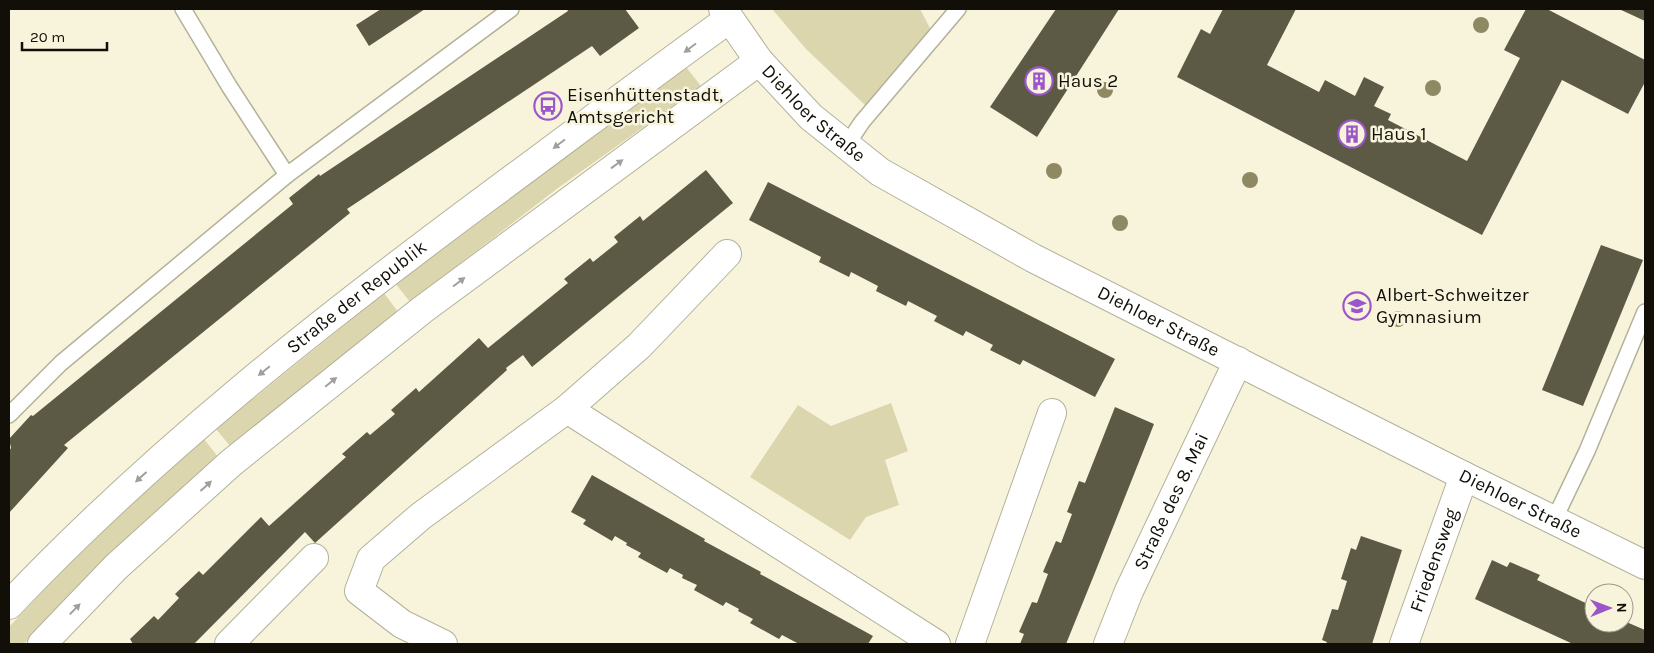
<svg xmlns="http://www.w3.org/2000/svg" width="1654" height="653" font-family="Karla,sans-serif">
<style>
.green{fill:#dcd6ae}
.building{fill:#5c5945}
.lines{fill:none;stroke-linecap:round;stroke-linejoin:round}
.service-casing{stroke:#b4b19a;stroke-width:18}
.minor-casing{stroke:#b4b19a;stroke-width:30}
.tertiary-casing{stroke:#b4b19a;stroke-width:30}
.service{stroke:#fff;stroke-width:15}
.minor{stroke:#fff;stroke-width:28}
.tertiary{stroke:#fff;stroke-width:28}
.tree{fill:#8e8863}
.oneway{fill:#a09f9c}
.labels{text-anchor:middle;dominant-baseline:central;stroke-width:5;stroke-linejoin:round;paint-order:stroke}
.poi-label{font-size:19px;fill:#110f08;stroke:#f8f4dc;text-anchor:start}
.street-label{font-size:19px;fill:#110f08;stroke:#f8f4dc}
</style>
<rect width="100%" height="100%" fill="#f8f4dc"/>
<g class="green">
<polygon points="772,9 920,9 932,32 868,104 865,105 806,49"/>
<polygon points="686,67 701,86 558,188 410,302 395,283 459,233"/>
<polygon points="384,293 398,312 230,446 216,429"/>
<polygon points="891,403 908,451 885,460 899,505 866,517 850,540 750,477 798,405 831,426"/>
<path d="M204,439l14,18 -114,104 -80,83h-15v-17c62,-66 127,-128 195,-188z"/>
</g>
<g class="building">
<polygon points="381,9 425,9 369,46 356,25"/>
<polygon points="567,9 625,9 639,28 600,56 592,46 347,209 350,213 64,445 68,448 9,513 9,451 11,448 9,439 31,415 33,416 293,204 289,198 319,174 320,176 568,11"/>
<polygon points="1056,9 1119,9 1037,137 990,107"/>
<polygon points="1223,9 1296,9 1267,65 1319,92 1325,80 1355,96 1364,77 1384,87 1374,106 1391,114 1388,120 1467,161 1520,58 1504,50 1526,9 1547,9 1645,60 1645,82 1628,114 1562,80 1482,235 1177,77 1201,29 1210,34"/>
<polygon points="1619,9 1645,9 1645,21"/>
<polygon points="706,170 733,203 532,367 523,355 506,368 507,370 315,543 305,532 194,644 133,644 130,639 154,616 158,620 179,598 175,594 199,571 203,575 261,517 269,526 346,457 342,454 367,432 370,435 395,414 391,410 416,388 419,392 479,338 488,348 568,283 564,279 590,258 593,262 618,242 614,237 640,216 643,221"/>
<polygon points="768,182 1115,359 1095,397 1023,360 1020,365 990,350 993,345 966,331 963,336 934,321 937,316 908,301 906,306 876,291 878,286 851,272 849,277 819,262 821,257 749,220"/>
<polygon points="1601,245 1643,260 1583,406 1542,390"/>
<polygon points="1115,407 1154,424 1094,575 1066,644 1020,644 1024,634 1019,632 1032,602 1037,603 1048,574 1043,572 1056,541 1061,543 1072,514 1067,512 1079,481 1085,483"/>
<polygon points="592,475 705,539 704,541 761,572 760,574 873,636 868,644 799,644 782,635 779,639 750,623 753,619 738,611 739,609 726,602 723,606 694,590 697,585 682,578 683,575 670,568 667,573 638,557 641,553 626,545 627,543 615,536 612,541 583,524 586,520 571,512"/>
<polygon points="1361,536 1402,550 1372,644 1326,644 1327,642 1322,640 1332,609 1338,610 1347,581 1341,579 1351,548 1356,550"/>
<polygon points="1492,560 1507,567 1510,562 1540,575 1537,580 1594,607 1594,623 1624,623 1624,621 1645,630 1645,644 1573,644 1475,599"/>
</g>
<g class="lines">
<g class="service-casing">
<g id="service">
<polyline points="183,9 229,86 287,175"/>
<polyline points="846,146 862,122 958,9"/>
<polyline points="9,415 61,363 287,175 511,9"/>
<polyline points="1554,520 1587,451 1645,312"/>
</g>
</g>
<g class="minor-casing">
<g id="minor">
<polyline points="567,409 639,346 727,254"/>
<polyline points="229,644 314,558"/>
<polyline points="443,644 402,624 359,591 371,559 421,516 567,409 936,644"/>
<polyline points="970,644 1052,413"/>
<path id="s1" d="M1108,644l21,-53 109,-230"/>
<path id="s2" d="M1404,644l60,-168"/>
</g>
</g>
<g class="tertiary-casing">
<g id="tertiary">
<path id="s3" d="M723,9l36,52 52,56 69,55 153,86 431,218 181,89"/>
<path id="s4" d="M9,605c146,-154 313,-285 483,-411 79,-58 157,-118 237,-175"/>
<polyline points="42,644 116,567 231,463 422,310 759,61"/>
</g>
</g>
<use href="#service" class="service"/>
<use href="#minor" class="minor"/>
<use href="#tertiary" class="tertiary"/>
</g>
<g class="tree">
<circle cx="1481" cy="25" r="8"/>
<circle cx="1433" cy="88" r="8"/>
<circle cx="1105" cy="90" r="8"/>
<circle cx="1054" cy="171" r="8"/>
<circle cx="1250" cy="180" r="8"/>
<circle cx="1120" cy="223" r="8"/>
<circle cx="1398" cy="319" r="8"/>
</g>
<defs><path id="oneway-solid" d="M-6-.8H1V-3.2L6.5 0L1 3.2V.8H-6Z" transform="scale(1.25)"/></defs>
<g class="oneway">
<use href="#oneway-solid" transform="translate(690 48) rotate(143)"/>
<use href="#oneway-solid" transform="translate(559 144) rotate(143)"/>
<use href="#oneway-solid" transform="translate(617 164) rotate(-36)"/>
<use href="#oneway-solid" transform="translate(459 282) rotate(-37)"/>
<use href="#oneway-solid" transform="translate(264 371) rotate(141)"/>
<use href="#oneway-solid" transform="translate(331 382) rotate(-39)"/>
<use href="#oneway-solid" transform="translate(141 477) rotate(138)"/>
<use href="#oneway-solid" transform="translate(206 486) rotate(-42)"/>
<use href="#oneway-solid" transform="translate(75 609) rotate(-46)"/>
</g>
<defs>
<g id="building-ring" transform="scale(1.4375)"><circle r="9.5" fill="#f8f4dc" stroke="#9b56ca" stroke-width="1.5"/><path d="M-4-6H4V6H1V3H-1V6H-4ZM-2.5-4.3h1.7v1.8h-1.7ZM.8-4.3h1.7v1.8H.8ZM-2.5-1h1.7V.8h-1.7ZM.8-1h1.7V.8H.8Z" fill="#9b56ca"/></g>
<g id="bus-ring" transform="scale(1.4375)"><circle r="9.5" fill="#f8f4dc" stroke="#9b56ca" stroke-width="1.5"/><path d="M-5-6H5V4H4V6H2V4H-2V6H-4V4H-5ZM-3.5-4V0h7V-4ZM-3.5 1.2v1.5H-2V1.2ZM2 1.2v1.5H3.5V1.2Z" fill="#9b56ca"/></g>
<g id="school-ring" transform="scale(1.4375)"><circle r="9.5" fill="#f8f4dc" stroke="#9b56ca" stroke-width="1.5"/><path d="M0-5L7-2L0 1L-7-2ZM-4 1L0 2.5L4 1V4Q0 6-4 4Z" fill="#9b56ca"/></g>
</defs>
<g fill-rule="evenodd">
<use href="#building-ring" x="1039" y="81"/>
<use href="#bus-ring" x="548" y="106"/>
<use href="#building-ring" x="1352" y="134"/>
<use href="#school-ring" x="1357" y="306"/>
</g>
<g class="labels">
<g class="poi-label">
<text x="1058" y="81">Haus 2</text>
<text x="567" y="95">Eisenhüttenstadt,<tspan x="567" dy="22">Amtsgericht</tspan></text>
<text x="1371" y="134">Haus 1</text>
<text x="1376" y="295">Albert-Schweitzer<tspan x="1376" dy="22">Gymnasium</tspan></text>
</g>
<g class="street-label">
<text stroke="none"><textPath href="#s3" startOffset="139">Diehloer Straße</textPath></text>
<text stroke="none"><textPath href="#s4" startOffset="465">Straße der Republik</textPath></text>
<text stroke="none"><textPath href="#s3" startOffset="544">Diehloer Straße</textPath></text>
<text stroke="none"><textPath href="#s1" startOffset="156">Straße des 8. Mai</textPath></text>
<text stroke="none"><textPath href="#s3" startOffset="949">Diehloer Straße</textPath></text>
<text stroke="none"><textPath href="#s2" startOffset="89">Friedensweg</textPath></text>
</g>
</g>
<rect width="1654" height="653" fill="none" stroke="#110f08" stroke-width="20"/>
<g transform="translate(1609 608) rotate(89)"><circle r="24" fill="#f8f4dc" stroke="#9c9887"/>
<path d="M0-4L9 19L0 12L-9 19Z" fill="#9b56ca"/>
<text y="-8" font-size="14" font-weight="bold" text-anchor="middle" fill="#110f08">N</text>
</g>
<path d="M22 42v8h85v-8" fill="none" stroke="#110f08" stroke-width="2.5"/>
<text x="30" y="42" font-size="15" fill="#110f08" stroke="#f8f4dc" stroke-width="4" paint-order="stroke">20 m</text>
</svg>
